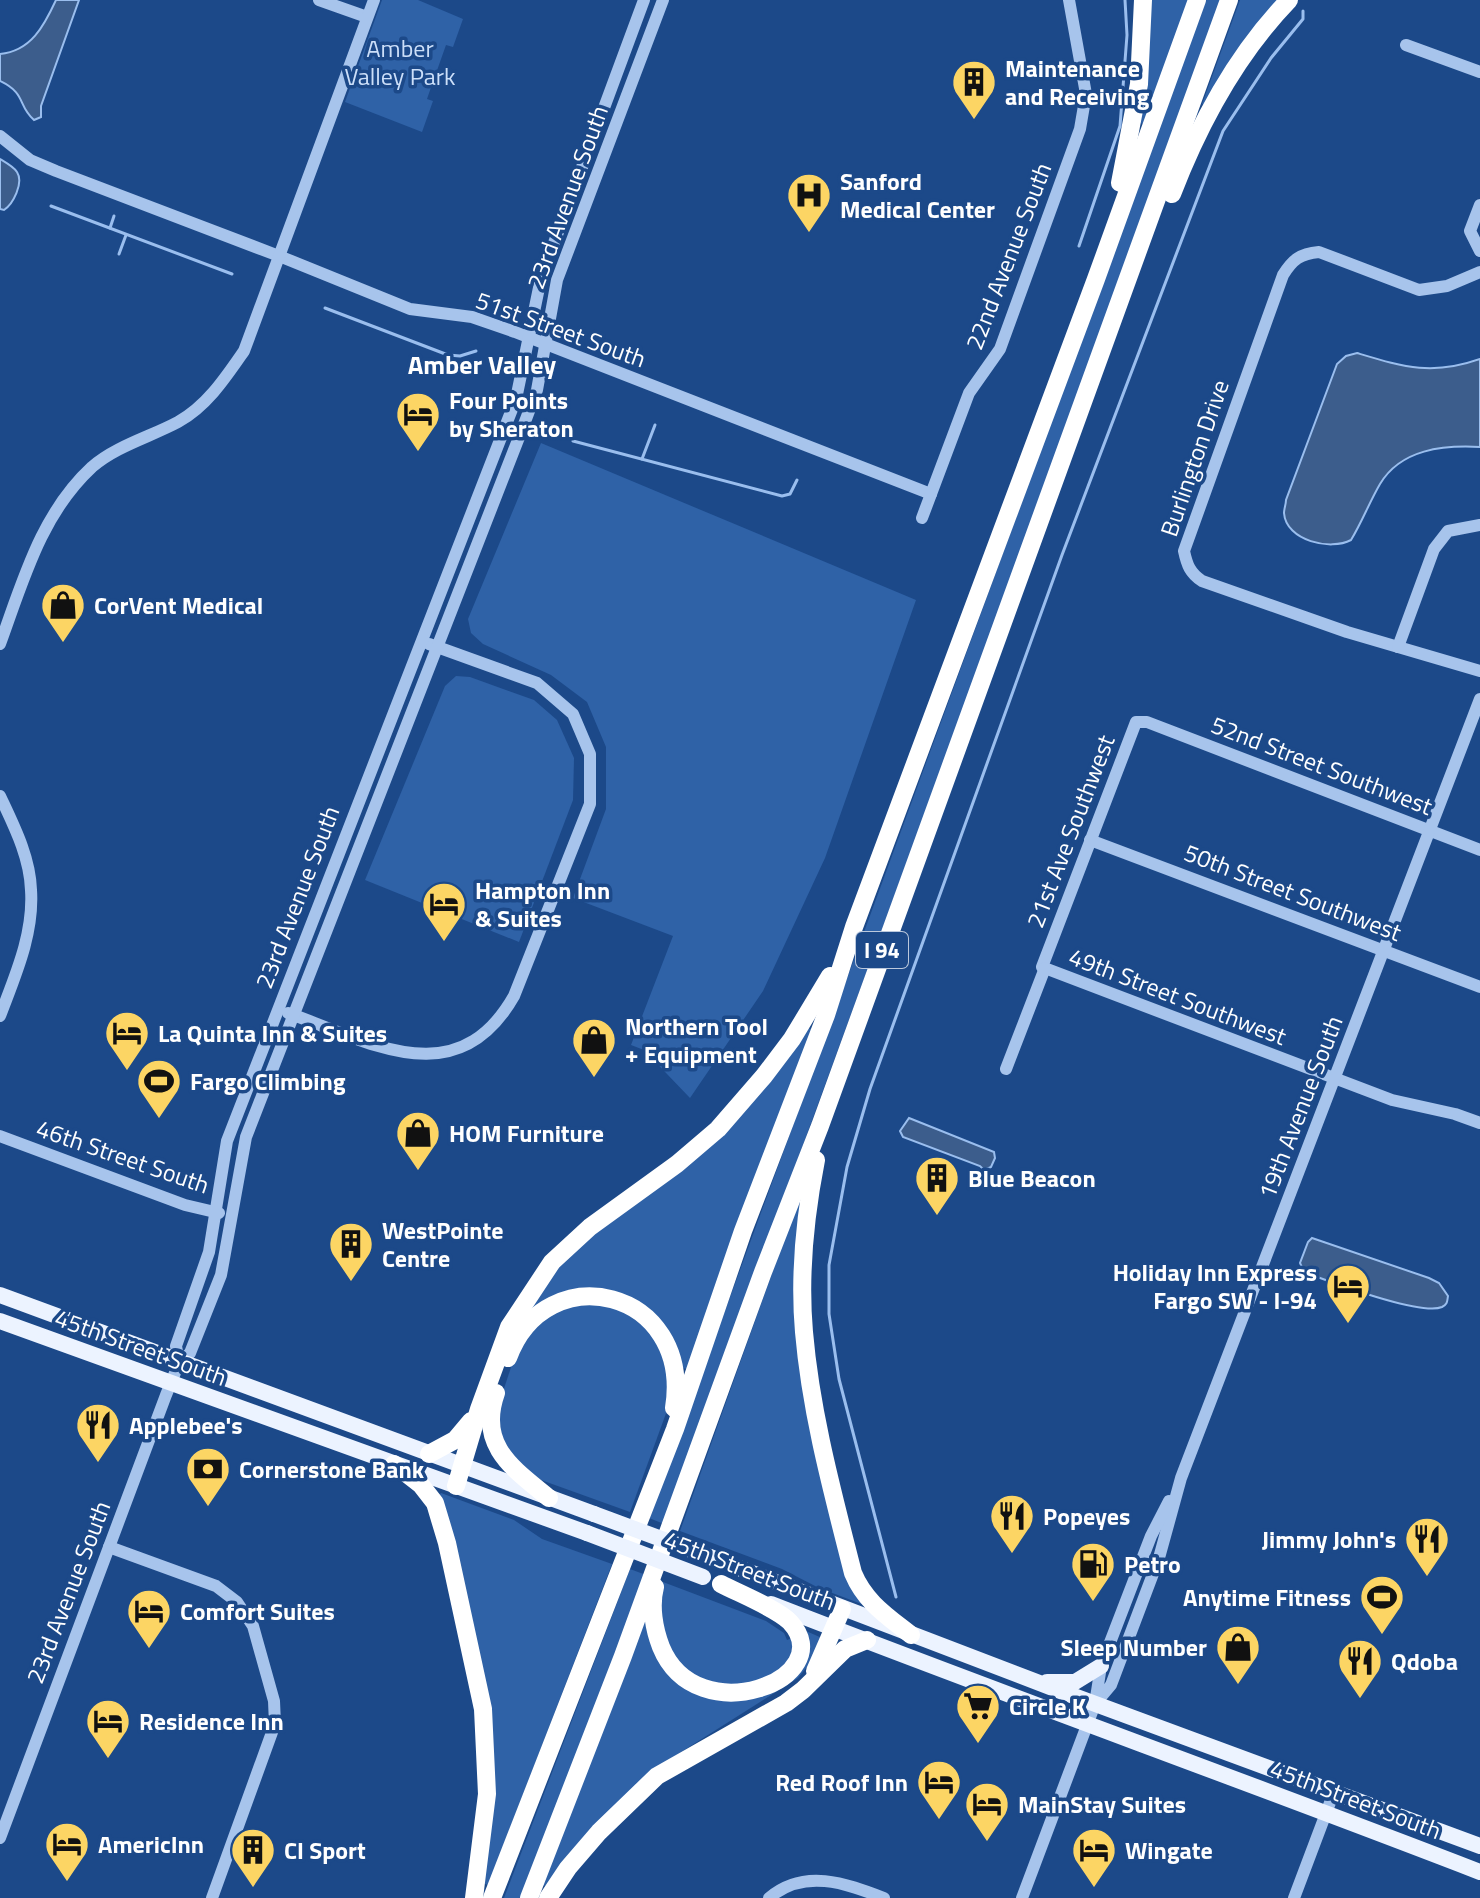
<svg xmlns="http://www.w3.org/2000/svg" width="1480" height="1898" font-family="'Titillium Web',sans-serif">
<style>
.green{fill:#2f62a7}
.water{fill:#3c5d8c;stroke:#9abeee;stroke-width:2}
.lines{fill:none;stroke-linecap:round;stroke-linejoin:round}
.stream{stroke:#9abeee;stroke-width:3}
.minor{stroke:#a7c4ec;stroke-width:12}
.major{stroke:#ecf3ff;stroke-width:16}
.highway{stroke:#fff;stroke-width:18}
.major-bridge{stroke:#ecf3ff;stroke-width:16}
.labels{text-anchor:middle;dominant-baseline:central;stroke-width:7;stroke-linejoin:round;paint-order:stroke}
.shield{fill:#1c4989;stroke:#bbc8dc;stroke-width:2}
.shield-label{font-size:22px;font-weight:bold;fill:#fff}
.park-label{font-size:24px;fill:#ccdff9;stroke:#1c4989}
.poi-label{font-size:24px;font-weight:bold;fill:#fff;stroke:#1c4989;text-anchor:start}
.street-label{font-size:24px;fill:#fff;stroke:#1c4989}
.neighbourhood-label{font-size:26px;font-weight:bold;fill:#fff;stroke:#1c4989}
</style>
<rect width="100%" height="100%" fill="#1c4989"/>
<g class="green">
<polygon points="382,0 418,0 463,19 453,47 446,45 428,96 427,99 433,101 422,132 345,102"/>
<polygon points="1147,0 1188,0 1145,124 1139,123"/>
<polygon points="1206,0 1223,0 664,1524 649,1518"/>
<polygon points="1240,0 1283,0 1207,107 1202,104"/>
<polygon points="541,443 916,600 825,858 763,991 690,1098 644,1050 631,1045 673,936 573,898 606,809 606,747 587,702 551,675 483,644 471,633 468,619"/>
<polygon points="456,676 470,677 534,700 557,720 574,758 573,800 519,942 365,880 445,686"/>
<path d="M805,1028l8,1 -126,340 -5,-1c-9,-47 -32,-57 -72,-75l-86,29 34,-59 79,-63z"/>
<polygon points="800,1195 797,1306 867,1606 819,1588 782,1569 680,1531"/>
<polygon points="612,1304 657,1335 672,1397 630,1512 541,1480 504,1453 497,1410 516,1352 536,1324 568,1306"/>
<polygon points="441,1493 514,1520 542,1539 612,1564 488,1885 483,1883 491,1811 438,1496"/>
<polygon points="630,1569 646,1575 521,1898 504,1898"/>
<polygon points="663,1582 766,1621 784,1633 787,1640 792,1638 793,1648 787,1667 742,1689 695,1678 666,1648 658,1601"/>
<polygon points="642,1622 648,1623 675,1676 771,1691 802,1633 806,1631 822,1638 815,1657 798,1678 670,1759 548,1886 541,1885"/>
</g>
<g class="water">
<path d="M56,0h23l-38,106v11l-7,3c-17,-15 -7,-26 -34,-39v-27c31,-3 44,-28 56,-54z"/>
<path d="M0,159c5,3 14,8 17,13 7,11 -4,32 -13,38l-4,-1z"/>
<path d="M1357,353c47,14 75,23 123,6v88c-37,-2 -79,2 -100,37 -11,19 -18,38 -29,56 -20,11 -65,1 -67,-27 0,-4 2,-9 2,-13l51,-136 9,-8z"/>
<polygon points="909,1118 994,1152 995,1158 991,1167 984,1170 980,1166 903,1137 900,1131"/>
<path d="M1312,1238l117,40 10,5 9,13c-1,5 0,8 -6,11 -21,9 -114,-26 -138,-35l-4,-9 8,-21z"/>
</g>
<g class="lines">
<g class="stream">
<polyline points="51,206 232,274"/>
<polyline points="110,228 114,216"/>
<polyline points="1079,246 1120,126 1127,35 1125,0"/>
<polyline points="119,254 126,235"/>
<polyline points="325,308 448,355 460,356 476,351"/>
<polyline points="573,441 782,496 790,494 797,480"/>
<polyline points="642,459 655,425"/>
<polyline points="896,1597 839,1379 829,1314 829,1265 847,1167 870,1089 1062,555 1223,131 1271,58 1303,19 1303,11"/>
</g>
<g class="minor">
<polyline points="319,0 367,17"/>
<polyline points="1406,45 1480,72"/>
<polyline points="0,136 30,160 56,171 279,256 410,309 472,317 515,332 931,494"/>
<polyline points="1480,205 1470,231 1480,251"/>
<path d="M1480,272l-33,14 -28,4 -100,-38c-19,2 -26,7 -36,23l-99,276c3,14 6,22 18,30l145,51 133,39"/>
<polyline points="922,518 969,393 1000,349 1080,129 1086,94 1069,0"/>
<path d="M0,644c23,-63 41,-130 92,-177 24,-21 58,-30 86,-45 29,-16 48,-45 66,-71l130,-351"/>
<polyline points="1398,647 1434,549 1448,531 1480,525"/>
<path d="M0,796c14,30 30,61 31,94 3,44 -16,86 -31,126"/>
<polyline points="1090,840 1480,987"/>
<polyline points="1480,850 1147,722 1136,722 1042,967 1392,1100 1455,1114 1480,1123"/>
<path d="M288,1013c82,29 169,83 226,-17l76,-192v-50l-17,-40 -36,-31 -108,-39"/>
<polyline points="1006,1069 1045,968"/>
<polyline points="0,1136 185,1205 219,1213"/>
<polyline points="179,1363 176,1346 209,1252 227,1141 516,399 541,278 644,0"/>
<polyline points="109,1547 216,1586 237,1602 253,1626 274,1701 275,1724 212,1898"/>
<polyline points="1095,1704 1111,1685 1159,1558 1181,1478 1480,699"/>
<polyline points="0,1838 166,1395 179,1363 190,1353 221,1275 246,1137 523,427 537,390 557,280 663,0"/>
<path d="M769,1898c35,-30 76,-15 115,0"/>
<polyline points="1022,1898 1095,1704 1101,1666 1151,1536 1169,1501"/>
<polyline points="1294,1898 1334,1792"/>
</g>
<g class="major">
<polyline points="0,1295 594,1514"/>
<polyline points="0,1321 587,1533"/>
<polyline points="710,1557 1063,1692 1480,1846"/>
<path d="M771,1604c236,92 474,177 709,268"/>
<polyline points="1047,1682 1075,1682 1101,1666"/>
</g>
<g class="highway">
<polyline points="1120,183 1139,84 1143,0"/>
<path d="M1172,194c27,-70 64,-139 117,-194"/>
<path d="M816,1160c-11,56 -17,115 -12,172 7,82 29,162 49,241 12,29 34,43 58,62"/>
<path d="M508,1358c38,-104 185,-69 166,50"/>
<path d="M496,1393c-19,53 18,76 53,105"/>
<polyline points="429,1454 455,1440 471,1421"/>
<polyline points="394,1464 421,1485 435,1503 447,1543 483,1709 487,1794 474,1898"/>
<polyline points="456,1486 479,1409 509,1327 552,1262 590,1227 677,1164 718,1129 764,1076 792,1039 830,976"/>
<path d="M655,1587c-5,19 -1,42 6,60 36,88 181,31 129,-25 -12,-13 -52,-29 -69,-38"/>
<polyline points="815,1671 842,1609"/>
<polyline points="492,1898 675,1429 743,1231 826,1015 854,927 1096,279 1197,0"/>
<polyline points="529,1898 623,1656 763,1272 820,1126 1229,0"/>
<polyline points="548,1898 568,1868 599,1832 657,1776 786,1703 803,1690 845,1649 867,1640"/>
</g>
<g class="major-bridge">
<polyline points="594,1514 710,1557"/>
<polyline points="587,1533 703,1577"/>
</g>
</g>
<defs>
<g id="building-pin" transform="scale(2.3)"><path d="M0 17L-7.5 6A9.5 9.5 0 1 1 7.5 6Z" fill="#fcd564" stroke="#1c4989"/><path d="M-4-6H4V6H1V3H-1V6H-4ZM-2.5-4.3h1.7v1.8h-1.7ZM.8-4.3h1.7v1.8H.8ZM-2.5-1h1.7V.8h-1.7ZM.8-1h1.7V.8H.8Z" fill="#111"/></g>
<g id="hospital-pin" transform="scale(2.3)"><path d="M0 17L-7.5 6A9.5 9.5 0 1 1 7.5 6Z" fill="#fcd564" stroke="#1c4989"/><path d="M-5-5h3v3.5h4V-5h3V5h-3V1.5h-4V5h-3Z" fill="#111"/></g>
<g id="hotel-pin" transform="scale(2.3)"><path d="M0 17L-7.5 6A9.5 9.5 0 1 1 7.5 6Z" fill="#fcd564" stroke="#1c4989"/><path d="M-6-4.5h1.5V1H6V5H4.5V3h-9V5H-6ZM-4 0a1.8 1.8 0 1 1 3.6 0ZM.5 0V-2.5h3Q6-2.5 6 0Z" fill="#111"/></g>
<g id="shop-pin" transform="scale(2.3)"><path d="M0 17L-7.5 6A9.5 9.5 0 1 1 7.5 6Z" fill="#fcd564" stroke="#1c4989"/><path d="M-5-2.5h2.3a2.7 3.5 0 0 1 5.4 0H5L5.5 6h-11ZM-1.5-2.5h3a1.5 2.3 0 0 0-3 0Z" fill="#111"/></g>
<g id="stadium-pin" transform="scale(2.3)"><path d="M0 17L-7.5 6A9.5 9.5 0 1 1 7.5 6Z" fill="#fcd564" stroke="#1c4989"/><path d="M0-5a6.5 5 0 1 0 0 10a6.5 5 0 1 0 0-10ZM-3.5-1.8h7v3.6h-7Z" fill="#111"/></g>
<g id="restaurant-pin" transform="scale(2.3)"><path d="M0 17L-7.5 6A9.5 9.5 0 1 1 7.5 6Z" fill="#fcd564" stroke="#1c4989"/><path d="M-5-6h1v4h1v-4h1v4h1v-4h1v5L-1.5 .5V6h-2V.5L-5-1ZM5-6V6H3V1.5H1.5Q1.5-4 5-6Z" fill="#111"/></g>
<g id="bank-pin" transform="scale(2.3)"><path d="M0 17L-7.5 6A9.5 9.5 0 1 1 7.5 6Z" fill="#fcd564" stroke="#1c4989"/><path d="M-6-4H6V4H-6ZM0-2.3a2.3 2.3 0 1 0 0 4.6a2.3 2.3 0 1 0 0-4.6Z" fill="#111"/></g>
<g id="fuel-pin" transform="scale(2.3)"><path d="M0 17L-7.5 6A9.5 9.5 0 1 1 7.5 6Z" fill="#fcd564" stroke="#1c4989"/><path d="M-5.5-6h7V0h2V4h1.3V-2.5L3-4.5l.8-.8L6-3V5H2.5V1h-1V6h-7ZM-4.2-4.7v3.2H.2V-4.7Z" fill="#111"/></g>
<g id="supermarket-pin" transform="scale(2.3)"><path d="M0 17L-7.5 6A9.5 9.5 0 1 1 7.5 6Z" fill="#fcd564" stroke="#1c4989"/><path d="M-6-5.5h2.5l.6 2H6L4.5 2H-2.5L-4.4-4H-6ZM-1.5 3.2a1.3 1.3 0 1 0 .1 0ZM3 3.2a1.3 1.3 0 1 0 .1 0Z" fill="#111"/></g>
</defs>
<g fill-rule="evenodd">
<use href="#building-pin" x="974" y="82"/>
<use href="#hospital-pin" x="809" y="195"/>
<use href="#hotel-pin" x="418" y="414"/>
<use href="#shop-pin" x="63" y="605"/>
<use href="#hotel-pin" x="444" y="904"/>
<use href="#hotel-pin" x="127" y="1033"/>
<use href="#shop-pin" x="594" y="1040"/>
<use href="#stadium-pin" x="159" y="1081"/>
<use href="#shop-pin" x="418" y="1133"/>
<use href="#building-pin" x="937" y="1178"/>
<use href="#building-pin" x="351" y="1244"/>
<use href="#hotel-pin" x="1348" y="1286"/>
<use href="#restaurant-pin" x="98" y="1425"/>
<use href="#bank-pin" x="208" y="1469"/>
<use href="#restaurant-pin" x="1012" y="1516"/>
<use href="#restaurant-pin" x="1427" y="1539"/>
<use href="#fuel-pin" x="1093" y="1564"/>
<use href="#stadium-pin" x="1382" y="1597"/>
<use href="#hotel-pin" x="149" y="1611"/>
<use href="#shop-pin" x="1238" y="1647"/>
<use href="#restaurant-pin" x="1360" y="1661"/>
<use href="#supermarket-pin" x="978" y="1706"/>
<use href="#hotel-pin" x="108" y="1721"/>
<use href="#hotel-pin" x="939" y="1782"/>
<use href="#hotel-pin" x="987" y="1804"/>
<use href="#hotel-pin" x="67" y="1844"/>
<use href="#building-pin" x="253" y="1850"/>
<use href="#hotel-pin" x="1094" y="1850"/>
</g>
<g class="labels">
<rect class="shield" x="856" y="932" width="52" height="36" rx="6"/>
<g class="shield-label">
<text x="882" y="950">I 94</text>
</g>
<g class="park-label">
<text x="400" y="48">Amber<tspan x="400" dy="28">Valley Park</tspan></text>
</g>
<g class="poi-label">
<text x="1005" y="68">Maintenance<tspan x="1005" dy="28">and Receiving</tspan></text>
<text x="840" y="181">Sanford<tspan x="840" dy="28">Medical Center</tspan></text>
<text x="449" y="400">Four Points<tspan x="449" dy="28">by Sheraton</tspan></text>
<text x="94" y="605">CorVent Medical</text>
<text x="475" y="890">Hampton Inn<tspan x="475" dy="28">&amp; Suites</tspan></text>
<text x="625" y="1026">Northern Tool<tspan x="625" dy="28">+ Equipment</tspan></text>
<text x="158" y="1033">La Quinta Inn &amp; Suites</text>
<text x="190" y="1081">Fargo Climbing</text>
<text x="449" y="1133">HOM Furniture</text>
<text x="968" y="1178">Blue Beacon</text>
<text x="382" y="1230">WestPointe<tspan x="382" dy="28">Centre</tspan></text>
<text x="1317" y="1272" text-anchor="end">Holiday Inn Express<tspan x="1317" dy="28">Fargo SW - I-94</tspan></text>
<text x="129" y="1425">Applebee's</text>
<text x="239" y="1469">Cornerstone Bank</text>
<text x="1043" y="1516">Popeyes</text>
<text x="1396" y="1539" text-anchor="end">Jimmy John's</text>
<text x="1124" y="1564">Petro</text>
<text x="1351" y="1597" text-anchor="end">Anytime Fitness</text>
<text x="180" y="1611">Comfort Suites</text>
<text x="1207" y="1647" text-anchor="end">Sleep Number</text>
<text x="1391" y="1661">Qdoba</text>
<text x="1009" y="1706">Circle K</text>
<text x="139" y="1721">Residence Inn</text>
<text x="908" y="1782" text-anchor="end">Red Roof Inn</text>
<text x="1018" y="1804">MainStay Suites</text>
<text x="98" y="1844">AmericInn</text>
<text x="284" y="1850">CI Sport</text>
<text x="1125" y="1850">Wingate</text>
</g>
<g class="street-label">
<text transform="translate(567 197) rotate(-70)">23rd Avenue South</text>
<text transform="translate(1008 256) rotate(-69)">22nd Avenue South</text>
<text transform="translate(561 329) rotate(20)">51st Street South</text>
<text transform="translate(1194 458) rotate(-71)">Burlington Drive</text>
<text transform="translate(1322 765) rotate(21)">52nd Street Southwest</text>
<text transform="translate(1070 831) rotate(-69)">21st Ave Southwest</text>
<text transform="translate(1293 892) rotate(21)">50th Street Southwest</text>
<text transform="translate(297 897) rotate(-69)">23rd Avenue South</text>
<text transform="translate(1178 996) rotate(21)">49th Street Southwest</text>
<text transform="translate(1300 1107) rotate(-69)">19th Avenue South</text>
<text transform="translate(123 1156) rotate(19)">46th Street South</text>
<text transform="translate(141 1347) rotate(20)">45th Street South</text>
<text transform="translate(750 1570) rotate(21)">45th Street South</text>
<text transform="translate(68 1592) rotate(-69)">23rd Avenue South</text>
<text transform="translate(1356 1799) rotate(21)">45th Street South</text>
</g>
<g class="neighbourhood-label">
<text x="482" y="364">Amber Valley</text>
</g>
</g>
</svg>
